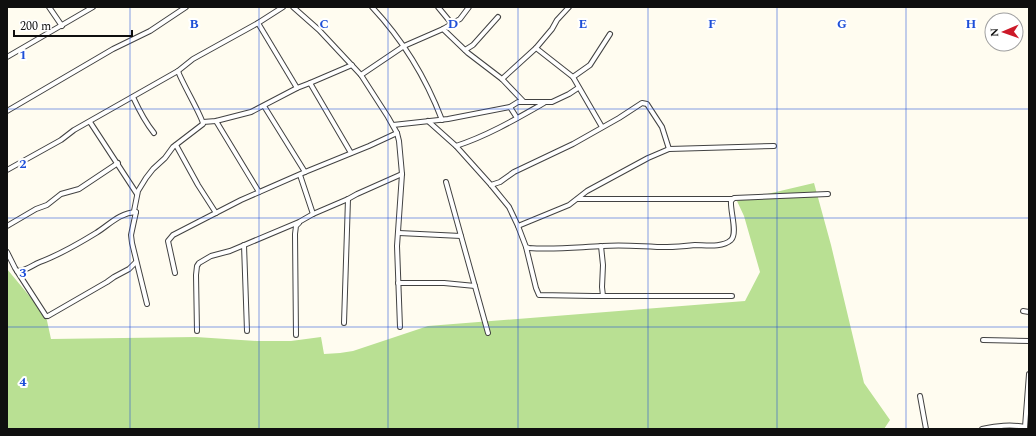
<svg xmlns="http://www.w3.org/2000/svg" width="1036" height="436" font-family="Spectral,serif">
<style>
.forest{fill:#b9e093}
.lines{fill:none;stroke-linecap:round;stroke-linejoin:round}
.street-casing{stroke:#424242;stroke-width:6}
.street{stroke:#fff;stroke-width:4}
.grid{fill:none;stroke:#1d4ed8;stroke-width:1;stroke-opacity:0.55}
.grid-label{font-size:13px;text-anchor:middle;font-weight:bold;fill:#1d4ed8;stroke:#fff;stroke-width:4;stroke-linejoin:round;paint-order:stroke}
</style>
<rect width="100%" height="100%" fill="#fffcf0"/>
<polygon class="forest" points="814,183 831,245 864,383 890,420 884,429 7,429 7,269 46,316 51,339 196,337 257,341 291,341 321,337 324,354 340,353 353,351 428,326 745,301 760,272 744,216 737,201"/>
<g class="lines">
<g class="street-casing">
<g id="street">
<polyline points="49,7 62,26"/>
<polyline points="293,7 319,30 361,75 388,117 397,133 399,141 402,174 397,246 400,327"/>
<path d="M372,7c30,32 54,71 70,113"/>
<polyline points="438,7 452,24"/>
<polyline points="258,23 297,88"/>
<polyline points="443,29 468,53 502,79 536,48 573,77 602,127"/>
<polyline points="536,48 552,29 557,20 569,7"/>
<polyline points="465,50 473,45 498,17"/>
<polyline points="7,57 93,7"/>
<polyline points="361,75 404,46 443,29 460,19 469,7"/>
<polyline points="573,77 590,65 610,34"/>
<polyline points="502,79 523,101"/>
<polyline points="310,83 351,153"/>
<path d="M133,97c6,13 12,25 21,36"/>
<polyline points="264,106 305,172"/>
<polyline points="510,107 517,118"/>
<polyline points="7,111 113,49 150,31 186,7"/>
<polyline points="216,121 259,192"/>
<polyline points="428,121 456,146 491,185 509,207 518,226 569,205 587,191 648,158 669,149 774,146"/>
<polyline points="90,122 137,194"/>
<polyline points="203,122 216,121 251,112 297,88 310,83 352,65"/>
<polyline points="393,125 448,119 510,107 518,102 552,102 569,94 578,88"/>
<polyline points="176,145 198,185 216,213"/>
<path d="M456,146c31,-10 60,-27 88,-43"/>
<polyline points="7,170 61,140 74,130 178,71 193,59 258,23 283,7"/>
<polyline points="300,175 313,214"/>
<polyline points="491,185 500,182 514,172 573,144 619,118 642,103 647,104 662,127 669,149"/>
<polyline points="578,199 732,199"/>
<polyline points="136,212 131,235 132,243 147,304"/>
<polyline points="7,226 36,209 47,205 61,194 79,189 118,163"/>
<path d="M518,226l8,21 3,1c25,2 50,-1 74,-2 21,-2 43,1 64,1 10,0 19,-1 28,-2 10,0 27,3 36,-5 7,-7 -1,-29 0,-39l3,-3 94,-4"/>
<polyline points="399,233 461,236 446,182"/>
<polyline points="461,236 488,333"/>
<polyline points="244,245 247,331"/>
<polyline points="601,246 603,265 602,287 603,296"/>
<polyline points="526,247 536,288 539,295 593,296 732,296"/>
<polyline points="7,252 15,268 46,316"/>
<path d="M17,271c10,0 15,-6 23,-9 19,-7 38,-18 56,-29 13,-8 23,-20 40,-21l-2,-1 4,-20 8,-13 7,-9 12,-11 8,-11 30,-23c0,-6 -22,-43 -25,-53"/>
<polyline points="175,273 168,241 173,235 241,200 305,172 369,146 397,133"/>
<polyline points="398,283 444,283 475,286"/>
<polyline points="1023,311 1029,312"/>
<polyline points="48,316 107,282 114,277 129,269 136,262"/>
<polyline points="344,323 348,199"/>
<polyline points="197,331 196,275 197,266 199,263 211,256 230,251 299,222 313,214 348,199 357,194 402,174"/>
<polyline points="296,335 295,234 296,226 299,223"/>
<polyline points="983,340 1029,341"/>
<polyline points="920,396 926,429"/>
<polyline points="1025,427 1029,374"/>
<path d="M982,429c15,-3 28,-5 43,-2v2"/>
</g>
</g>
<use href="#street" class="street"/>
</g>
<path class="grid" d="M130,7v422M259,7v422M388,7v422M518,7v422M648,7v422M777,7v422M906,7v422M7,109h1022M7,218h1022M7,327h1022"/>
<g class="grid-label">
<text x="194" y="28">B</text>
<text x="324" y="28">C</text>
<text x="453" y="28">D</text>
<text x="583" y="28">E</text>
<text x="712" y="28">F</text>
<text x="842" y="28">G</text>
<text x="971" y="28">H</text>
<text x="23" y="59">1</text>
<text x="23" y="168">2</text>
<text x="23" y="277">3</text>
<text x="23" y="386">4</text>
</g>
<rect width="1036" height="436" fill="none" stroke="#0f0f0f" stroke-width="16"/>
<g transform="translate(1004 32) rotate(268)"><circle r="19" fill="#ffffff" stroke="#9f9f9f"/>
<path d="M0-3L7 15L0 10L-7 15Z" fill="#cc1928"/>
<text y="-6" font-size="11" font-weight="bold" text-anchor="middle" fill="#0f0f0f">N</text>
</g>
<path d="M14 30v6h118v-6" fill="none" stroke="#0f0f0f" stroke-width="2"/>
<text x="20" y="30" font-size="12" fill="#0f0f0f" stroke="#ffffff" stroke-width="3" paint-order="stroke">200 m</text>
</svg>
